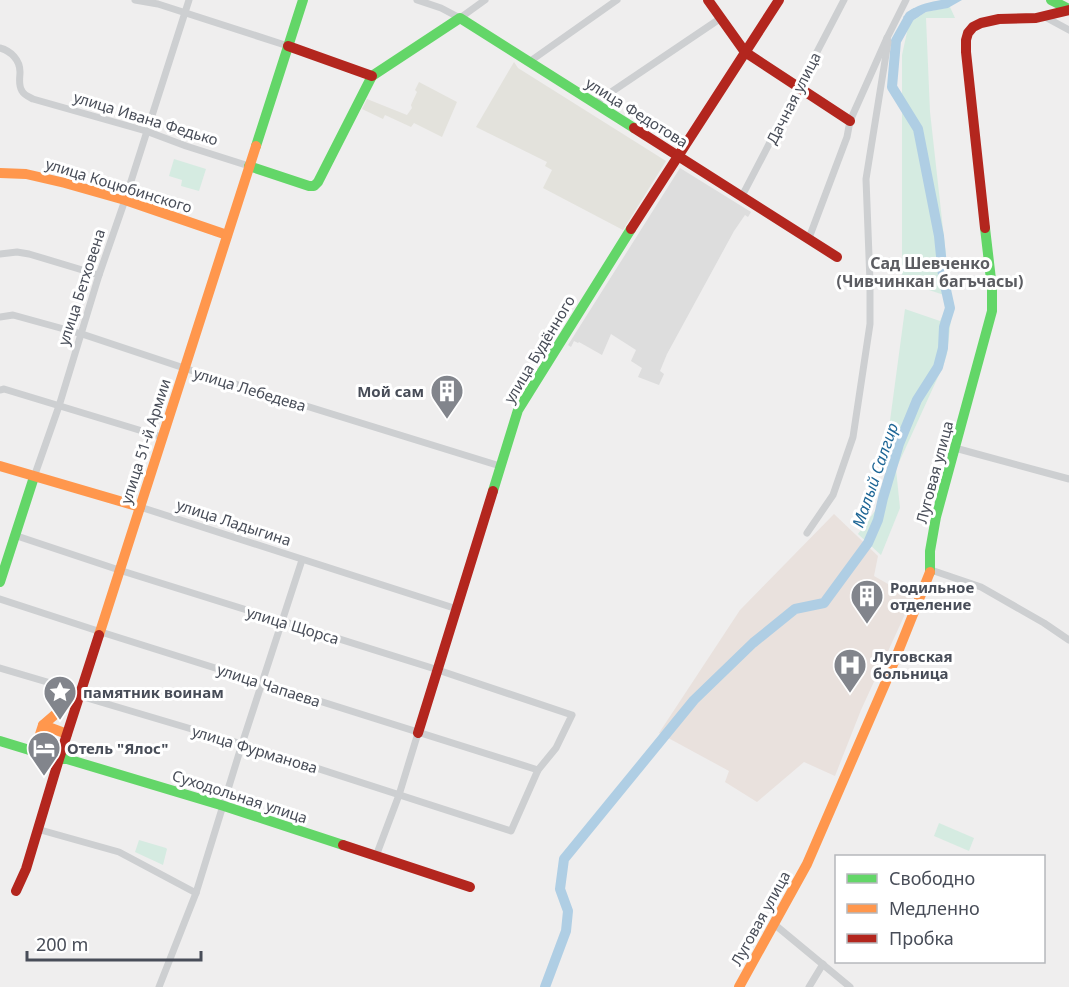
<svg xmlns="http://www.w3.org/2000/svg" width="1069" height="987" font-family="'Noto Sans',sans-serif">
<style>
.commercial{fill:#e3e2dc}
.education{fill:#ddd}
.medical{fill:#e9e1dd}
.green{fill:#d5ebe1}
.water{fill:#afcee4}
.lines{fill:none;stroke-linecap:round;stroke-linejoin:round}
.river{stroke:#afcee4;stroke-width:10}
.street{stroke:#cdcfd1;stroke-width:7}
.fast{stroke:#63d668;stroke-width:10}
.slow{stroke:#ff974d;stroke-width:10}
.jam{stroke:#b3261e;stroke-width:10}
.labels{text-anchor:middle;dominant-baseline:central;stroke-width:6;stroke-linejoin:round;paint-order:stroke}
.street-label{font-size:15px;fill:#484d58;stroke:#fff}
.poi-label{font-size:15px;font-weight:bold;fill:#484d58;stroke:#fff;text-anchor:start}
.neighbourhood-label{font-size:16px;font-weight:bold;fill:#5b5c61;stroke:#fff}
.water-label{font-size:16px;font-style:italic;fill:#1d6595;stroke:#fff}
</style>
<rect width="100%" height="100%" fill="#efeeee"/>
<g class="commercial">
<polygon points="514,62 518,68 666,161 623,230 543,188 552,170 545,166 547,162 476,127"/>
<polygon points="419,82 457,102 442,137 414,123 411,127 385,115 383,119 362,109 367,99 407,115 412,108 411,105 417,92 415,90"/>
</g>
<polygon class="education" points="680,168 751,212 748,217 745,215 734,231 667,354 660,371 664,374 659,385 638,377 642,368 631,361 636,350 611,334 602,355 579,342 578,343 574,341 571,347 568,345"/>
<polygon class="medical" points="834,514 878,556 874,576 888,584 889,589 912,599 861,710 835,776 804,762 757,802 725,782 729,771 659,733 740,610"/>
<g class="green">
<polygon points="950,7 955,18 926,18 930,112 952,310 947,354 943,366 896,469 900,508 881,555 858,534 881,503 891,444 887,443 905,309 940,321 946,308 944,295 902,281 902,55 909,23 926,12"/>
<polygon points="174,159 206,169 199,191 181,186 182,180 169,176"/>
<polygon points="939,823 974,838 969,851 934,836"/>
<polygon points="139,840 166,848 167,849 163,865 135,852"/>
</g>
<path class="water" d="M941,0h21l-14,8 -22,4 -17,11 -6,-6c3,-2 5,-5 8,-7 8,-6 20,-8 30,-10z"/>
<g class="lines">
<polyline class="river" points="545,987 566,931 568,911 560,889 564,859 694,700 753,643 795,609 824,603 868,543 878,520 883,498 899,444 917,400 938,367 943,348 944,327 950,308 943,276 939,236 918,129 892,87 896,41 910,16 915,13"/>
<g class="street">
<polyline points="135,0 158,4 288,46"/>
<polyline points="417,0 441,8 460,18 485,0"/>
<polyline points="1045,17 1069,30"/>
<path d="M0,48c11,3 20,12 20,24 0,6 -2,13 2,19 2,4 7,6 11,8l113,32 40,15 63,20"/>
<polyline points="529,62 617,0"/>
<polyline points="595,103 721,18"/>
<polyline points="742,196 844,0"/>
<polyline points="809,238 847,137 850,121 887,38 906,0"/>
<polyline points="0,254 17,252 29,254 99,275"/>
<polyline points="0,317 13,315 82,334 190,370 500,466"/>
<polyline points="0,390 4,389 162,437"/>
<polyline points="955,448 1069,479"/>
<polyline points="34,477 59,406 99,275 125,200 189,0"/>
<polyline points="140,507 457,609"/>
<polyline points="807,533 833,495 853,437 870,324 870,282 866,179 888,42 887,38"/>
<polyline points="931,570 981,587 1044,623 1069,640"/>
<polyline points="0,599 101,632 538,770"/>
<polyline points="0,668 81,692 87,698 242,744 511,831 538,770 556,748 572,715 432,668 119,570 14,535"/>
<polyline points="37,829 119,852 196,893"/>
<polyline points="376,856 399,795 418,733"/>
<polyline points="774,924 850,987"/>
<polyline points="159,987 196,893 242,744 302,560"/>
<polyline points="809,987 823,964"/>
</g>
<g class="fast">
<polyline points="1051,0 1069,9"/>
<polyline points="256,146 303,0"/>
<polyline points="249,166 309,186 314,186 318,182 372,76 460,18 634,128"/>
<polyline points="493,491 518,410 631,229"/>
<polyline points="930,572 930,551 936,517 992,311 992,288 985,228"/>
<polyline points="0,582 34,477"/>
<polyline points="0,741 59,759 67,759 224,806 343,845"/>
</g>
<g class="slow">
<polyline points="0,173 26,174 65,183 125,200 227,235"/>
<polyline points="0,466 140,507"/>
<polyline points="99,635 256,146"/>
<polyline points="43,725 67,734"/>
<polyline points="34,753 43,725 80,693"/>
<polyline points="739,987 807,864 888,677 930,572"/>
</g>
<g class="jam">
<polyline points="708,0 745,52 850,121"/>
<polyline points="288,46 372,76"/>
<polyline points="634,128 837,257"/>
<polyline points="985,228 966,52 966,40 968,33 973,27 981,23 999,19 1036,18 1069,10"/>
<polyline points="631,229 779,0"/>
<polyline points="418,733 493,491"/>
<polyline points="343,845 470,887"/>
<polyline points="16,891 26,869 59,759 99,635"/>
</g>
</g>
<defs>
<g id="building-pin" transform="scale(1.725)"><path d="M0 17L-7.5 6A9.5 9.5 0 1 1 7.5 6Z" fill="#82858c" stroke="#fff"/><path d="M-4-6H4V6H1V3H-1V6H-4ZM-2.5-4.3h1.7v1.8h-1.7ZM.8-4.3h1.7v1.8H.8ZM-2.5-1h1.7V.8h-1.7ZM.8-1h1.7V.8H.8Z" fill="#fff"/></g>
<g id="hospital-pin" transform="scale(1.725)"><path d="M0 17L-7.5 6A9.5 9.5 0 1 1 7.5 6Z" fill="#82858c" stroke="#fff"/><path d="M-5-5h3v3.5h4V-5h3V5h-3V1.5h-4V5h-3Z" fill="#fff"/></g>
<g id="sight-pin" transform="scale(1.725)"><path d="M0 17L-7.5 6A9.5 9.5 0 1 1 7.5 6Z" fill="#82858c" stroke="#fff"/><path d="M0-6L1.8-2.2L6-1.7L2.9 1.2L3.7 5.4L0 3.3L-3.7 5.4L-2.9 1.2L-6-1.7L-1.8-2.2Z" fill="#fff"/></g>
<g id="hotel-pin" transform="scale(1.725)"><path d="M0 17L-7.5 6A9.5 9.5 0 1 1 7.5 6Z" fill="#82858c" stroke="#fff"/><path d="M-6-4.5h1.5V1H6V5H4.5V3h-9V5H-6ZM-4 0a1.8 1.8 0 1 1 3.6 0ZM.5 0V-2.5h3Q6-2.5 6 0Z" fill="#fff"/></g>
</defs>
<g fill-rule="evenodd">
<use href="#building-pin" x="447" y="391"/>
<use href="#building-pin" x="867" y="596"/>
<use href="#hospital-pin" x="850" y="665"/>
<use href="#sight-pin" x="60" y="692"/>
<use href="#hotel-pin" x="44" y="748"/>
</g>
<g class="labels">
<g class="street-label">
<text transform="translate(793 98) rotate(-63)">Дачная улица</text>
<text transform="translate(637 112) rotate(32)">улица Федотова</text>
<text transform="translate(146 118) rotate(17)">улица Ивана Федько</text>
<text transform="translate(119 185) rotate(17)">улица Коцюбинского</text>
<text transform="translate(81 287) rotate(-72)">улица Бетховена</text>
<text transform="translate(539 349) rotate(-59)">улица Будённого</text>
<text transform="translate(250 389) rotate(17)">улица Лебедева</text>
<text transform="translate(145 441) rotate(-72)">улица 51-й Армии</text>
<text transform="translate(934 472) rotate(-75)">Луговая улица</text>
<text transform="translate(234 522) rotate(18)">улица Ладыгина</text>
<text transform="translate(293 625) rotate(17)">улица Щорса</text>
<text transform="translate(269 685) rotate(18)">улица Чапаева</text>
<text transform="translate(255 749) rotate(17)">улица Фурманова</text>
<text transform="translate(240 796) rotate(18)">Суходольная улица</text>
<text transform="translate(760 918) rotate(-61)">Луговая улица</text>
</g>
<g class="poi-label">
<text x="424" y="391" text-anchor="end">Мой сам</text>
<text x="890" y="587">Родильное<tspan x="890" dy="17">отделение</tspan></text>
<text x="873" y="656">Луговская<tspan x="873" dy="17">больница</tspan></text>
<text x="83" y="692">памятник воинам</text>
<text x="67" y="748">Отель "Ялос"</text>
</g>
<g class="neighbourhood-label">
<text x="930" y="263">Сад Шевченко<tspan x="930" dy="18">(Чивчинкан багъчасы)</tspan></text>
</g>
<g class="water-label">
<text transform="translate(875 475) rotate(-71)">Малый Салгир</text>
</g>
</g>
<rect x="835" y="855" width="210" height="108" fill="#ffffff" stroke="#b6b8bc" stroke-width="1.5"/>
<rect x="847" y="874" width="30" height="9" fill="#63d668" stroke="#b6b8bc" stroke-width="1.5"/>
<text x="889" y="885" font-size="18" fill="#484d58">Свободно</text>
<rect x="847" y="904" width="30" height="9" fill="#ff974d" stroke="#b6b8bc" stroke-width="1.5"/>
<text x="889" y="915" font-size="18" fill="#484d58">Медленно</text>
<rect x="847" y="934" width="30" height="9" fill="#b3261e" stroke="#b6b8bc" stroke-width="1.5"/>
<text x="889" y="945" font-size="18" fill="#484d58">Пробка</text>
<path d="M27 951v9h174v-9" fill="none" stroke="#484d58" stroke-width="3"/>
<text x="36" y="951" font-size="18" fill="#484d58" stroke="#ffffff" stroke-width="4.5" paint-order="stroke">200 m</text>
</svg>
